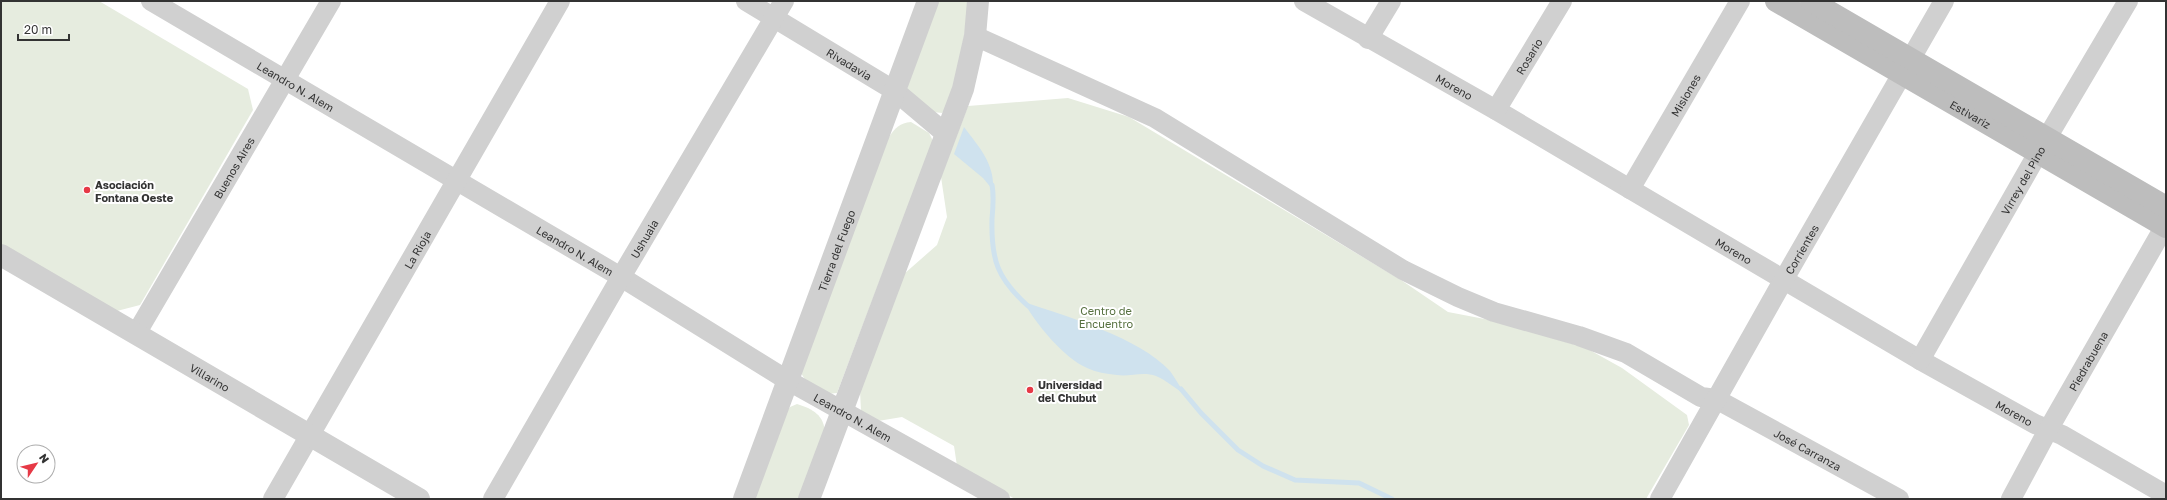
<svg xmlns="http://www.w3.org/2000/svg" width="2167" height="500" font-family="'Golos Text',sans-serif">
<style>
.green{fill:#e6ecdf}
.water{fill:#cfe2ee}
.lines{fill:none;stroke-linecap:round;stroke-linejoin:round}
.stream{stroke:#cfe2ee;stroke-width:5}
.minor{stroke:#d0d0d0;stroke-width:20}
.tertiary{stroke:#d0d0d0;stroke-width:22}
.secondary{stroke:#bdbdbd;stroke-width:22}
.poi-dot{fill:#e63946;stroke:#fff;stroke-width:1.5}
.labels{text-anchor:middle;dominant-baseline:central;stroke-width:4;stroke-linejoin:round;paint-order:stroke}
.street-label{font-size:11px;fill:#333;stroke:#fff}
.poi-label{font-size:11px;font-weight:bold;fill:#333;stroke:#fff;text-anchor:start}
.park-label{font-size:11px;fill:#56703f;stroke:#fff}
</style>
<rect width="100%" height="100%" fill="#fff"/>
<g class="green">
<polygon points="1,1 99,1 248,89 253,110 140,305 113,312 1,246"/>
<polygon points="938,1 969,1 966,27 950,106 942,113 933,112 908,92 907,86"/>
<polygon points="1068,98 1129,117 1401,280 1448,312 1495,321 1586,348 1622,368 1687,415 1689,425 1646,499 1015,499 957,466 954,446 902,417 878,421 861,411 860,391 904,274 937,245 947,217 941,177 968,106"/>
<path d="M911,122l18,11 4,8 -96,252c-15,3 -33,-8 -37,-24l89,-232c6,-9 11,-14 22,-15z"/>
<path d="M797,404c16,5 27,11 28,29l-24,66h-48l31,-84 6,-8z"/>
</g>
<g class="water">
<path d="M964,127c15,20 31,37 29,63l-10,-12 -29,-24z"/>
<path d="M1024,302c42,14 116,36 146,69 5,7 10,16 15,23 -9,-5 -19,-14 -29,-18 -13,-5 -26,1 -39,-1 -11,-1 -21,-3 -30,-7 -23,-10 -52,-45 -63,-66z"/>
</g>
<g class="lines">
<g class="stream">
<path d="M992,185c2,10 1,23 0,34 -1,41 5,59 36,87"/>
<polyline points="1181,389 1201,413 1238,450 1263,466 1295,480 1359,483 1392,499"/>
</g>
<g class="minor">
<path id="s1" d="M151,1l470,276 166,103 213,119"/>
<path id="s2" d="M746,1l149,90 51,43"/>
<path id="s3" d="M1304,1l192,109 424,250 115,64 27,11 104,60"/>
<path id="s4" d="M975,36l180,82 248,152 55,27 36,15 85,24 47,17 75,44 15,2 183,100"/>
<polyline points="1368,39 1391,1"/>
<path id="s5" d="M1496,110l66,-109"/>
<path id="s6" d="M1630,189l110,-188"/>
<path id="s7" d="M136,334l195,-333"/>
<path id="s8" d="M1920,360l118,-207 90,-152"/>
<path id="s9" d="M273,499l287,-498"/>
<path id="s10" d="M493,499l128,-222 163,-276"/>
<path id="s11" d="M1660,499l124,-220 160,-278"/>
<path id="s12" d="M2011,499l37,-69 118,-206"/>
</g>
<g class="tertiary">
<path id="s13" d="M1,255l418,244"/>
<path id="s14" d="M744,499l184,-498"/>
<polyline points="809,499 963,89 975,36 978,1"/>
</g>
<g class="secondary">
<path id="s15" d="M1776,1l390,226"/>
<polyline points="1811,1 2166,207"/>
</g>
</g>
<g class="poi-dot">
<circle cx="87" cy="190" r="4"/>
<circle cx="1030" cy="390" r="4"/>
</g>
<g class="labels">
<g class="street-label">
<text stroke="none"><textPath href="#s5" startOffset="63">Rosario</textPath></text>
<text stroke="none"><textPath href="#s2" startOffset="121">Rivadavia</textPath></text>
<text stroke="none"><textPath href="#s1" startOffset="168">Leandro N. Alem</textPath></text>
<text stroke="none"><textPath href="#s3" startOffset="173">Moreno</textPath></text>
<text stroke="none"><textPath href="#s6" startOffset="109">Misiones</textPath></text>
<text stroke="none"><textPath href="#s15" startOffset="225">Estivariz</textPath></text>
<text stroke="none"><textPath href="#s7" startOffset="193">Buenos Aires</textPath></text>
<text stroke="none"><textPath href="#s8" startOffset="207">Virrey del Pino</textPath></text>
<text stroke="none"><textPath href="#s10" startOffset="301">Ushuaia</textPath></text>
<text stroke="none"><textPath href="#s11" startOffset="287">Corrientes</textPath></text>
<text stroke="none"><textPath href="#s9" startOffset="288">La Rioja</textPath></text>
<text stroke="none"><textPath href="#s1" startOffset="492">Leandro N. Alem</textPath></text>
<text stroke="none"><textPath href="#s14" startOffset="265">Tierra del Fuego</textPath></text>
<text stroke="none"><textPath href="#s3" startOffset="497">Moreno</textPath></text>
<text stroke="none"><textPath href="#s12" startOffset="158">Piedrabuena</textPath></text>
<text stroke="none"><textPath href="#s13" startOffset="242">Villarino</textPath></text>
<text stroke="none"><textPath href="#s3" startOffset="821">Moreno</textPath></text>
<text stroke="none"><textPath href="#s1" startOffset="816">Leandro N. Alem</textPath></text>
<text stroke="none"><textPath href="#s4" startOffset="934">José Carranza</textPath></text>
</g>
<g class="poi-label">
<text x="95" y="184">Asociación<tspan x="95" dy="13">Fontana Oeste</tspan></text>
<text x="1038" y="384">Universidad<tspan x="1038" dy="13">del Chubut</tspan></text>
</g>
<g class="park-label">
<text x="1106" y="310">Centro de<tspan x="1106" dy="13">Encuentro</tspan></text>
</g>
</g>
<rect width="2167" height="500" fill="none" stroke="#333333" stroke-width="4"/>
<g transform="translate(36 464) rotate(55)"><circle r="19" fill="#ffffff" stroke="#adadad"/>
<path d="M0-3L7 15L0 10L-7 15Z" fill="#e63946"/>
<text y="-6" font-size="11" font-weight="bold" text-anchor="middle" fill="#333333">N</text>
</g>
<path d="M18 34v6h51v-6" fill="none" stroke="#333333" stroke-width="2"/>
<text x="24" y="34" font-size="12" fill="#333333" stroke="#ffffff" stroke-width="3" paint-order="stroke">20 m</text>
</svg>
